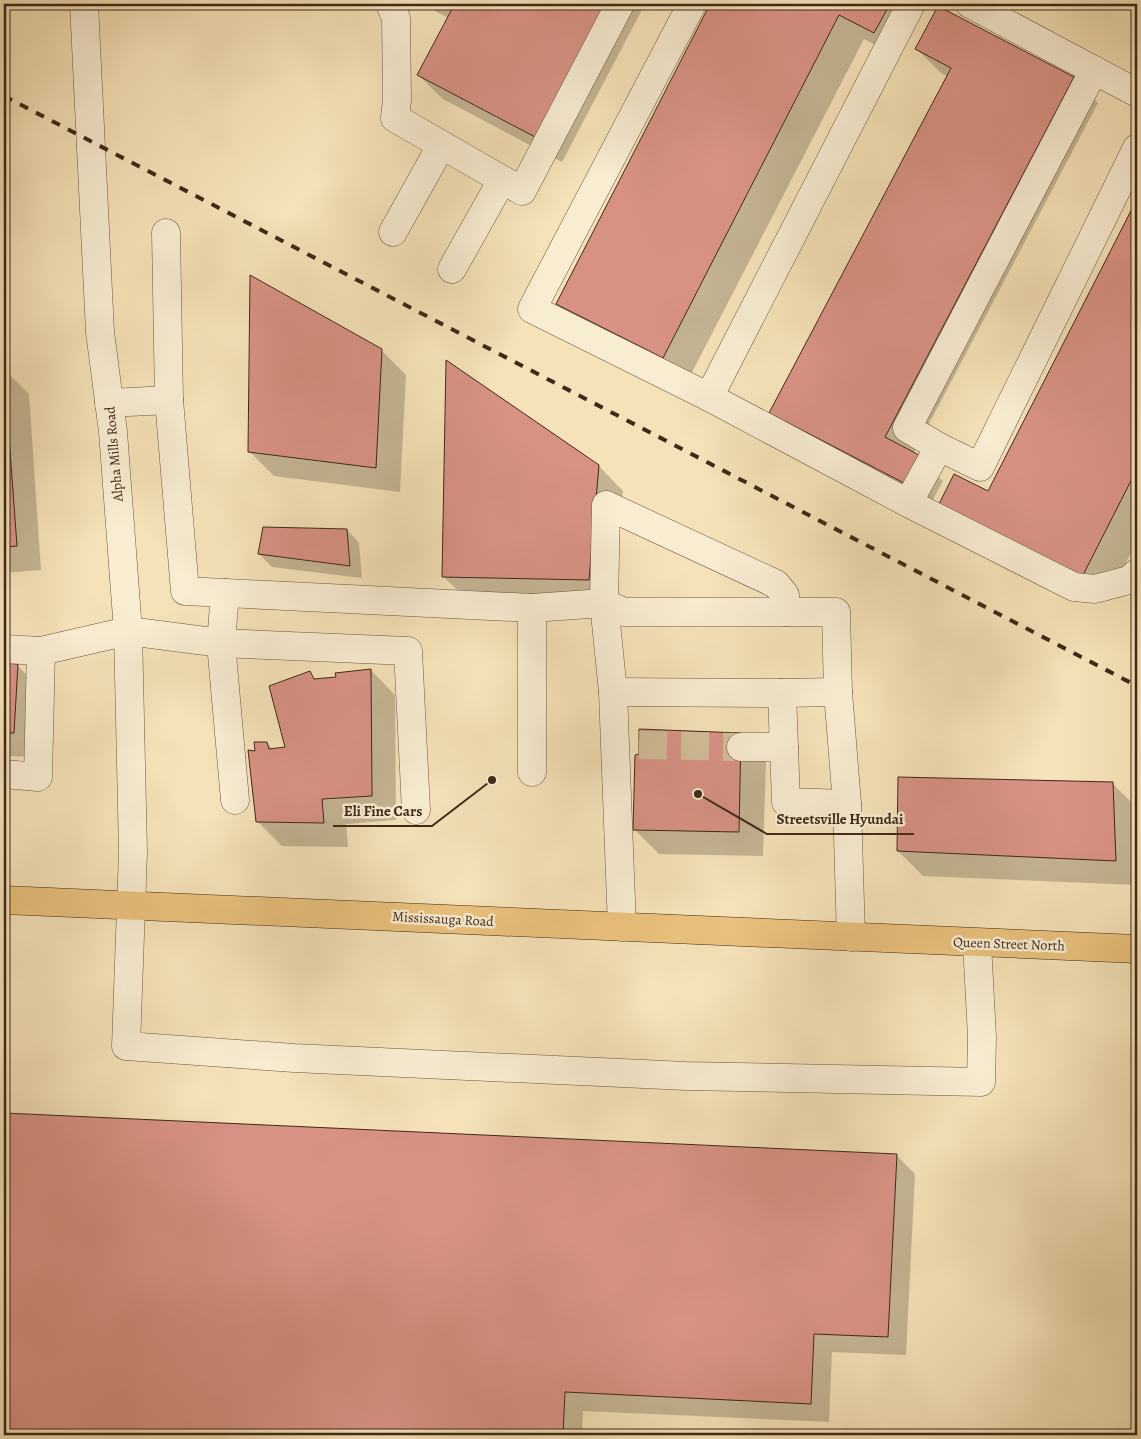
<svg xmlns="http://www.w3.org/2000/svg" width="1141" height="1439" font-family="Alegreya,serif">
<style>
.shadow{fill:#0003}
.building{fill:#d89284;stroke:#3f2919}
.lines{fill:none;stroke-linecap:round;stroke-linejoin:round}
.minor-tunnel{stroke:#d1bd98;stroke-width:28;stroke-dasharray:28 14;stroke-linecap:butt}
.minor-casing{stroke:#6c5741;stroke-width:29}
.major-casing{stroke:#3f2919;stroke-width:29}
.minor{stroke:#f8ecd1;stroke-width:28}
.major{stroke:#eac17c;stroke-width:28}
.rail{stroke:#3f2919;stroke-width:4;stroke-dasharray:9 9;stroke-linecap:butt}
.labels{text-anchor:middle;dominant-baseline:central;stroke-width:5;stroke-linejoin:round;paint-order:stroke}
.street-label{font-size:14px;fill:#3f2919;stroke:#f8ecd1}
.leader{fill:none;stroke:#3f2919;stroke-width:2}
.callout-dot{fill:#3f2919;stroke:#f8ecd1;stroke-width:2}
.callout-label{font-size:15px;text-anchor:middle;font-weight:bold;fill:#3f2919;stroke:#f8ecd1;stroke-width:5;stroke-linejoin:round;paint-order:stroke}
</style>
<rect width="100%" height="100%" fill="#f5e2b8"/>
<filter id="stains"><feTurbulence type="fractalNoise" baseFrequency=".004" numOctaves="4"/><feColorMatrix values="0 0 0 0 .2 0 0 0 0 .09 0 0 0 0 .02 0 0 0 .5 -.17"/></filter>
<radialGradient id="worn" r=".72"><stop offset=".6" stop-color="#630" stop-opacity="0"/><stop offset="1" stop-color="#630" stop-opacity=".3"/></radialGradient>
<g class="shadow">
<polygon points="428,4 645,4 562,162 443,99 418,75 448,18 435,11"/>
<polygon points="712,4 918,4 924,9 899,57 864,39 687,382 582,328 557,303"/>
<polygon points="939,8 1073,78 1098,103 913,454 918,456 943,481 929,507 795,437 771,413 948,77 941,73 917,49"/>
<polygon points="1137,201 1137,541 1107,600 965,528 989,493"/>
<polygon points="381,350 406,375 400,492 274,476 249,451"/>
<polygon points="4,369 29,394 41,570 4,573"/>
<polygon points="599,466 623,491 613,604 468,601 443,576"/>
<polygon points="347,530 359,543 362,578 272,567 259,554"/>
<polygon points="4,664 17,665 42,690 38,757 4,756"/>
<polygon points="371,670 395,695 396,820 346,824 348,847 282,846 257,821 257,752 267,743 273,749 286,748 309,673 316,680 338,678"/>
<polygon points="636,756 766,759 763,856 659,854 634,829"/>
<polygon points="1112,783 1137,808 1137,885 923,876 898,851"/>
<polygon points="4,1115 896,1155 915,1174 906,1355 832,1352 829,1422 583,1411 582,1435 4,1435"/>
</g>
<g class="building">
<polygon points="442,4 608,4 537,138 417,75 452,9"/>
<polygon points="710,4 890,4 874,33 839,15 663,358 556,304"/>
<polygon points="938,6 1074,77 885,437 919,455 904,483 769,413 951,68 915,49"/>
<polygon points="1137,199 1137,469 1082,577 939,504 954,474 988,491"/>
<polygon points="250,275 382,349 376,468 248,452"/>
<polygon points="446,360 599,465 589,580 442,577"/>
<polygon points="4,368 17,546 4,547"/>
<polygon points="263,527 347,529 350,566 258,554"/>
<polygon points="4,663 18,664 14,733 4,733"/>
<polygon points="371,669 372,796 322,799 324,823 256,822 248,750 255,751 254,742 267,742 269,749 285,747 269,686 310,671 314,679 336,677 335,673"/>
<polygon points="639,729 741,733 739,832 633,830 635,755 639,754"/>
<polygon points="898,777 1113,782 1116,861 897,851"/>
<polygon points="4,1113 897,1154 888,1337 814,1334 811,1404 565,1392 563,1435 4,1435"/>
</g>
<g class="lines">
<polyline class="minor-tunnel" points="639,745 741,747"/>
<g class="minor-casing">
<g id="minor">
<polyline points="84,4 100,332 113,432 128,631 133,852 126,1046 294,1058 686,1076 981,1082 982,1037 977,943"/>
<polyline points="390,4 396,18 397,100 395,118 522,191 620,4"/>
<polyline points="692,4 532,309 709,397"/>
<polyline points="970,4 1137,93"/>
<polyline points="1094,70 907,428 939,447 908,503 1074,587 1095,589 1129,580 1137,573"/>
<polyline points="393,232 441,146"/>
<polyline points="452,269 502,180"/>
<polyline points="169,400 185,591 532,608 604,603 624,612 836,612 838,692 847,804 851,937"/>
<polyline points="109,403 169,400 166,233"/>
<polyline points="939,447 980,467 1137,148"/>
<polyline points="908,503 709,397 911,4"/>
<polyline points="225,593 221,643 235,800"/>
<polyline points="532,608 532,772"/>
<polyline points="4,649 41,651 128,631 221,643 408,651 416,810"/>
<polyline points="613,692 782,693"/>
<polyline points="838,692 782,693 786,802 847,804"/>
<polyline points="741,747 784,747"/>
<polyline points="4,774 38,777 41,651"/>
<polyline points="622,927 613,692 604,603 606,505 776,584 785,595 786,612"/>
</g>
</g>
<g class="major-casing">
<polyline id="major" points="4,900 1137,949"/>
</g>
<use href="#minor" class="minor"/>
<use href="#major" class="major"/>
<polyline class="rail" points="4,96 1137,686"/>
</g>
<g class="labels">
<g class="street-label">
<text transform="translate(114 454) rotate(-95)">Alpha Mills Road</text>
<text transform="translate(443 919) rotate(3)">Mississauga Road</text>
<text transform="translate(1009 944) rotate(2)">Queen Street North</text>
</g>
</g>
<path class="leader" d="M492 780L432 826H333M698 794L767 834H914"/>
<g class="callout-dot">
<circle cx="492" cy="780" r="5"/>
<circle cx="698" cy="794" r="5"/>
</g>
<g class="callout-label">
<text x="383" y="816">Eli Fine Cars</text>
<text x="840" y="824">Streetsville Hyundai</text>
</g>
<rect width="1141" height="1439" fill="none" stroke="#f5e2b8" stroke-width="20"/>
<rect x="5" y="5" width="1131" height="1429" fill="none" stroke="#3f2919" stroke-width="2.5"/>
<rect x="10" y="10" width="1121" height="1419" fill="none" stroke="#3f2919"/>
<rect width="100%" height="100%" filter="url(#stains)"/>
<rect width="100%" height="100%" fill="url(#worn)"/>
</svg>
